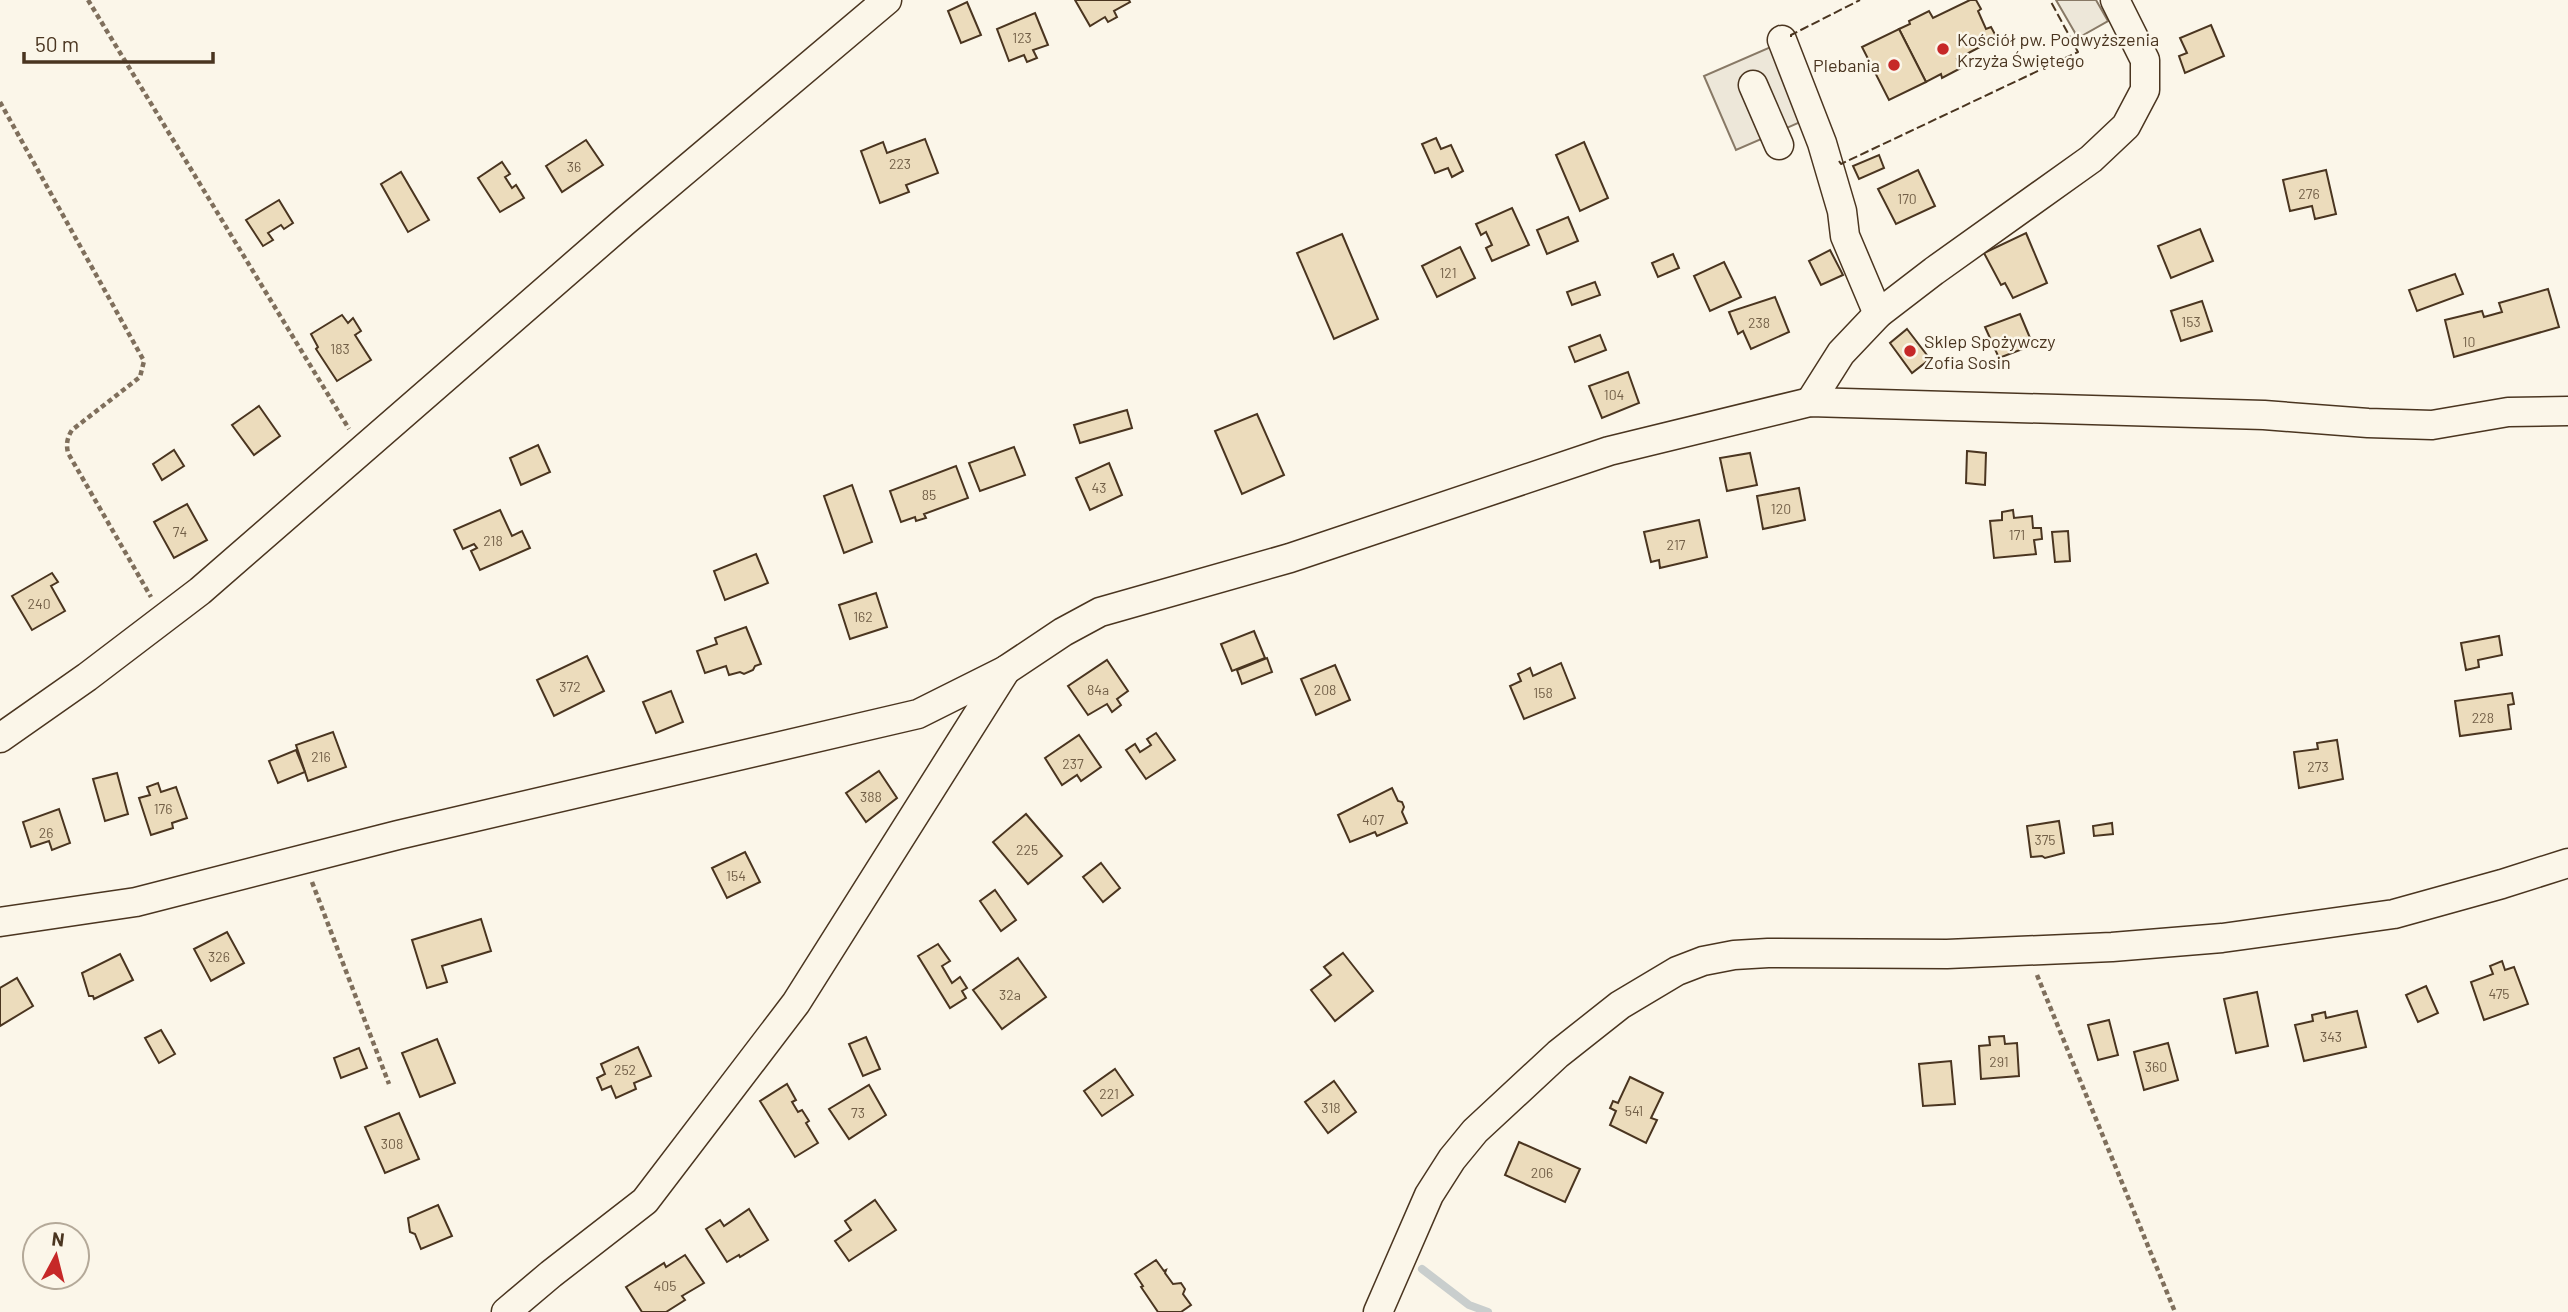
<svg xmlns="http://www.w3.org/2000/svg" width="2568" height="1312" font-family="Barlow,sans-serif">
<style>
.parking{fill:#ede7d9;stroke:#887966;stroke-width:2}
.lines{fill:none;stroke-linecap:round;stroke-linejoin:round}
.stream{stroke:#c9cecd;stroke-width:8}
.building{fill:#ecdcbc;stroke:#4a3520;stroke-width:2}
.minor-casing{stroke:#4a3520;stroke-width:31}
.path{stroke:#7f6f5c;stroke-width:4.5;stroke-dasharray:5 3.5;stroke-linecap:butt}
.minor{stroke:#fbf6e9;stroke-width:28}
.fence{stroke:#4a3520;stroke-width:2;stroke-dasharray:9 3.5;stroke-linecap:butt}
.poi-dot{fill:#c62828;stroke:#fbf6e9;stroke-width:2.5}
.labels{text-anchor:middle;dominant-baseline:central;stroke-width:5;stroke-linejoin:round;paint-order:stroke}
.number-label{font-size:14px;fill:#725f47}
.poi-label{font-size:18px;fill:#4a3520;stroke:#fbf6e9;text-anchor:start}
</style>
<rect width="100%" height="100%" fill="#fbf6e9"/>
<g class="parking">
<polygon points="2056,0 2096,0 2108,21 2078,38"/>
<polygon points="1773,46 1805,120 1736,150 1704,76"/>
</g>
<g class="lines">
<polyline class="stream" points="1422,1269 1469,1305 1488,1312"/>
</g>
<g class="building">
<polygon points="1075,0 1129,0 1130,2 1114,11 1117,17 1108,22 1105,17 1090,26"/>
<polygon points="1970,0 1976,0 1981,9 1978,11 1986,29 1991,27 1997,38 1957,59 1961,68 1942,78 1941,74 1926,82 1899,29 1910,24 1909,21 1929,11 1933,18"/>
<polygon points="967,2 981,35 961,43 948,11"/>
<polygon points="1035,13 1048,45 1033,50 1037,58 1027,62 1024,55 1009,61 997,29"/>
<polygon points="2211,25 2224,56 2185,73 2179,56 2187,53 2180,38"/>
<polygon points="1899,29 1926,82 1889,100 1862,47"/>
<polygon points="1436,138 1441,149 1451,145 1463,171 1452,177 1448,168 1435,173 1422,144"/>
<polygon points="925,139 938,173 906,185 909,192 880,203 861,151 883,142 887,153"/>
<polygon points="586,140 603,165 562,192 546,166"/>
<polygon points="1584,142 1608,198 1580,211 1556,155"/>
<polygon points="1879,155 1884,168 1859,179 1853,166"/>
<polygon points="502,162 510,174 505,177 512,188 516,185 524,198 500,212 478,178"/>
<polygon points="1918,170 1935,206 1896,224 1878,189"/>
<polygon points="2326,170 2336,214 2315,219 2312,206 2290,211 2283,180"/>
<polygon points="401,172 429,220 408,232 381,184"/>
<polygon points="279,200 293,223 284,229 281,225 268,233 273,240 263,246 246,220"/>
<polygon points="1512,208 1529,245 1492,261 1486,248 1492,245 1486,232 1481,235 1476,224"/>
<polygon points="1568,217 1578,241 1547,254 1537,230"/>
<polygon points="2200,229 2213,261 2171,278 2158,246"/>
<polygon points="2026,233 2047,283 2013,298 2005,283 2001,285 1984,253"/>
<polygon points="1342,234 1378,319 1334,339 1297,253"/>
<polygon points="1460,247 1475,278 1437,297 1422,266"/>
<polygon points="1830,250 1843,275 1821,285 1809,261"/>
<polygon points="1673,254 1679,268 1658,277 1652,263"/>
<polygon points="1724,262 1741,297 1710,311 1694,276"/>
<polygon points="2455,274 2463,294 2417,311 2409,290"/>
<polygon points="1595,282 1600,295 1572,305 1567,292"/>
<polygon points="2548,289 2559,327 2454,357 2445,320 2482,311 2484,317 2502,312 2499,303"/>
<polygon points="1775,297 1789,332 1751,349 1743,331 1738,334 1729,312"/>
<polygon points="2202,301 2212,331 2181,341 2171,311"/>
<polygon points="2020,314 2033,345 1999,358 1985,327"/>
<polygon points="342,315 348,323 353,318 361,331 355,335 371,360 337,381 316,349 318,347 311,334"/>
<polygon points="1907,329 1930,359 1912,373 1890,343"/>
<polygon points="1600,335 1606,350 1575,362 1569,347"/>
<polygon points="1628,372 1639,403 1602,418 1589,386"/>
<polygon points="259,406 280,436 254,455 232,425"/>
<polygon points="1127,410 1132,428 1080,443 1074,425"/>
<polygon points="1257,414 1284,475 1242,494 1215,431"/>
<polygon points="538,445 550,472 521,485 510,458"/>
<polygon points="1014,447 1025,475 980,491 969,463"/>
<polygon points="174,450 184,466 162,480 153,464"/>
<polygon points="1967,451 1986,453 1985,485 1966,483"/>
<polygon points="1750,453 1757,485 1727,491 1720,458"/>
<polygon points="1109,463 1122,495 1090,510 1076,478"/>
<polygon points="956,466 968,498 924,514 926,518 916,521 915,517 901,522 890,491"/>
<polygon points="852,485 872,542 844,553 824,496"/>
<polygon points="1799,488 1805,520 1763,529 1757,496"/>
<polygon points="187,504 207,540 174,558 154,522"/>
<polygon points="500,510 512,536 522,531 530,548 480,570 471,551 477,548 474,544 463,549 454,530"/>
<polygon points="2013,510 2014,518 2032,516 2033,528 2041,528 2042,539 2034,540 2036,554 1994,558 1990,521 2002,520 2002,512"/>
<polygon points="1699,520 1707,557 1660,568 1659,560 1651,562 1644,532"/>
<polygon points="2068,531 2070,561 2055,562 2052,532"/>
<polygon points="756,554 768,583 725,600 714,571"/>
<polygon points="52,573 58,582 51,586 65,611 32,630 12,596"/>
<polygon points="876,593 887,627 850,639 839,605"/>
<polygon points="746,627 761,664 755,666 753,670 744,674 740,672 729,675 726,666 705,673 697,651 717,644 715,638"/>
<polygon points="1254,631 1265,658 1232,671 1221,644"/>
<polygon points="2499,636 2502,655 2478,660 2479,667 2466,670 2461,643"/>
<polygon points="587,656 604,691 554,716 537,680"/>
<polygon points="1267,658 1272,672 1242,684 1237,670"/>
<polygon points="1107,660 1128,691 1117,699 1121,705 1112,712 1107,704 1088,715 1068,686"/>
<polygon points="1561,663 1575,698 1524,719 1510,686 1521,681 1518,674 1530,668 1533,676"/>
<polygon points="1335,665 1350,700 1316,715 1301,679"/>
<polygon points="671,691 683,722 656,733 643,702"/>
<polygon points="2512,693 2514,704 2508,705 2511,729 2460,736 2455,701"/>
<polygon points="333,732 346,767 308,781 296,745"/>
<polygon points="1156,733 1175,760 1146,779 1126,750 1135,744 1140,752 1151,745 1147,739"/>
<polygon points="1079,735 1101,767 1081,781 1077,775 1062,785 1045,758"/>
<polygon points="2337,740 2343,779 2299,788 2294,752 2318,749 2317,743"/>
<polygon points="296,750 305,772 278,783 269,761"/>
<polygon points="879,771 897,798 866,822 846,793"/>
<polygon points="117,773 128,814 105,821 93,779"/>
<polygon points="158,783 161,792 176,787 187,818 172,823 173,828 151,835 139,798 150,795 147,787"/>
<polygon points="1392,788 1398,801 1402,802 1404,807 1402,812 1407,823 1377,836 1375,832 1350,842 1338,815"/>
<polygon points="59,809 70,843 52,850 49,841 31,847 23,822"/>
<polygon points="1026,814 1062,856 1028,884 993,842"/>
<polygon points="2059,821 2064,853 2045,858 2042,856 2031,857 2027,826"/>
<polygon points="2112,823 2113,834 2094,836 2093,826"/>
<polygon points="745,852 760,882 727,898 712,868"/>
<polygon points="1101,863 1120,888 1103,902 1083,877"/>
<polygon points="995,890 1016,920 1001,931 980,901"/>
<polygon points="481,919 491,951 442,966 447,982 427,988 412,940"/>
<polygon points="227,932 244,963 211,981 194,949"/>
<polygon points="938,944 950,961 942,966 952,983 960,977 967,988 962,991 966,998 950,1008 918,956"/>
<polygon points="1343,953 1373,991 1335,1021 1311,990 1331,975 1324,967"/>
<polygon points="120,954 133,980 94,999 93,996 89,996 82,973"/>
<polygon points="1018,958 1046,997 1002,1029 973,990"/>
<polygon points="2502,961 2505,970 2514,967 2528,1004 2484,1020 2471,982 2493,974 2490,966"/>
<polygon points="17,978 33,1006 0,1026 0,988"/>
<polygon points="2426,986 2438,1013 2418,1022 2406,995"/>
<polygon points="2257,992 2268,1046 2236,1053 2224,999"/>
<polygon points="2357,1011 2366,1047 2304,1061 2295,1025 2313,1021 2312,1015 2325,1012 2326,1018"/>
<polygon points="2109,1020 2118,1055 2098,1060 2088,1025"/>
<polygon points="161,1030 175,1054 159,1063 145,1038"/>
<polygon points="2004,1036 2005,1044 2017,1043 2019,1076 1981,1079 1979,1046 1990,1045 1989,1037"/>
<polygon points="866,1037 880,1069 863,1076 849,1044"/>
<polygon points="437,1039 455,1083 420,1097 402,1053"/>
<polygon points="2168,1043 2178,1080 2144,1090 2134,1052"/>
<polygon points="638,1047 651,1076 634,1083 636,1089 616,1098 611,1086 602,1090 597,1078 605,1074 601,1064"/>
<polygon points="359,1048 367,1068 341,1078 334,1058"/>
<polygon points="1951,1061 1955,1104 1923,1106 1919,1064"/>
<polygon points="1115,1069 1133,1095 1102,1116 1084,1091"/>
<polygon points="1630,1077 1663,1093 1651,1118 1657,1120 1646,1143 1610,1125 1616,1111 1610,1108 1613,1101 1618,1103"/>
<polygon points="1334,1081 1356,1112 1328,1133 1305,1102"/>
<polygon points="787,1084 796,1100 792,1102 798,1112 802,1110 809,1121 806,1123 818,1143 795,1157 760,1101"/>
<polygon points="869,1085 886,1115 849,1139 829,1109"/>
<polygon points="399,1113 419,1159 385,1173 365,1127"/>
<polygon points="1519,1142 1580,1169 1565,1202 1505,1175"/>
<polygon points="875,1200 896,1230 849,1261 835,1241 851,1230 845,1221"/>
<polygon points="438,1205 452,1236 421,1249 415,1234 410,1232 408,1218"/>
<polygon points="749,1209 768,1240 740,1257 739,1255 727,1262 706,1229 720,1220 724,1226"/>
<polygon points="685,1255 704,1283 682,1296 685,1300 666,1312 642,1312 626,1287 664,1263 666,1267"/>
<polygon points="1156,1260 1164,1271 1166,1270 1165,1273 1173,1284 1181,1283 1185,1289 1183,1294 1191,1305 1181,1312 1158,1312 1141,1287 1143,1286 1135,1274"/>
</g>
<g class="lines">
<g class="minor-casing">
<g id="minor">
<polyline points="1782,40 1822,143 1842,211 1845,236 1878,314"/>
<polyline points="1753,85 1779,145"/>
<polyline points="1810,402 1841,353 1878,314 1934,271 2091,159 2126,126 2145,90 2145,60 2115,0"/>
<polyline points="0,738 87,677 200,591 624,222 887,0"/>
<polyline points="0,922 136,902 398,835 918,714 1006,670 1063,632 1100,612 1290,558 1609,451 1810,402 2264,415 2368,423 2432,425 2508,412 2568,411"/>
<polyline points="506,1312 551,1274 645,1201 796,1003 1006,670"/>
<polyline points="1378,1312 1429,1195 1452,1159 1475,1131 1558,1054 1620,1005 1677,971 1703,961 1734,955 1768,953 1947,954 2112,947 2222,938 2394,914 2502,884 2568,863"/>
</g>
</g>
<g class="path">
<polyline points="88,0 349,429"/>
<path d="M0,102l144,259 -4,16 -68,53c-5,8 -6,14 -4,23l83,144"/>
<polyline points="312,882 389,1084"/>
<polyline points="2037,975 2175,1312"/>
</g>
<use href="#minor" class="minor"/>
<g class="fence">
<polyline points="1791,37 1791,35 1860,0"/>
<polyline points="1839,161 1841,164 2078,52 2050,0"/>
</g>
</g>
<g class="poi-dot">
<circle cx="1943" cy="49" r="7"/>
<circle cx="1894" cy="65" r="7"/>
<circle cx="1910" cy="351" r="7"/>
</g>
<g class="labels">
<g class="number-label">
<text x="1022" y="37">123</text>
<text x="900" y="163">223</text>
<text x="574" y="166">36</text>
<text x="2309" y="193">276</text>
<text x="1907" y="198">170</text>
<text x="1448" y="272">121</text>
<text x="2191" y="321">153</text>
<text x="1759" y="322">238</text>
<text x="2469" y="341">10</text>
<text x="340" y="348">183</text>
<text x="1614" y="394">104</text>
<text x="1099" y="487">43</text>
<text x="929" y="494">85</text>
<text x="1781" y="508">120</text>
<text x="180" y="531">74</text>
<text x="2017" y="534">171</text>
<text x="493" y="540">218</text>
<text x="1676" y="544">217</text>
<text x="39" y="603">240</text>
<text x="863" y="616">162</text>
<text x="570" y="686">372</text>
<text x="1098" y="689">84a</text>
<text x="1325" y="689">208</text>
<text x="1543" y="692">158</text>
<text x="2483" y="717">228</text>
<text x="321" y="756">216</text>
<text x="1073" y="763">237</text>
<text x="2318" y="766">273</text>
<text x="871" y="796">388</text>
<text x="163" y="808">176</text>
<text x="1373" y="819">407</text>
<text x="46" y="832">26</text>
<text x="2045" y="839">375</text>
<text x="1027" y="849">225</text>
<text x="736" y="875">154</text>
<text x="219" y="956">326</text>
<text x="2499" y="993">475</text>
<text x="1010" y="994">32a</text>
<text x="2331" y="1036">343</text>
<text x="1999" y="1061">291</text>
<text x="2156" y="1066">360</text>
<text x="625" y="1069">252</text>
<text x="1109" y="1093">221</text>
<text x="1331" y="1107">318</text>
<text x="1634" y="1110">541</text>
<text x="858" y="1112">73</text>
<text x="392" y="1143">308</text>
<text x="1542" y="1172">206</text>
<text x="665" y="1285">405</text>
</g>
<g class="poi-label">
<text x="1957" y="39">Kościół pw. Podwyższenia<tspan x="1957" dy="21">Krzyża Świętego</tspan></text>
<text x="1880" y="65" text-anchor="end">Plebania</text>
<text x="1924" y="341">Sklep Spożywczy<tspan x="1924" dy="21">Zofia Sosin</tspan></text>
</g>
</g>
<g transform="translate(56 1256) rotate(7)"><circle r="33" fill="#fbf6e9" stroke="#b4a999" stroke-width="2"/>
<path d="M0-5L12 26L0 18L-12 26Z" fill="#c62828"/>
<text y="-10" font-size="19" font-weight="bold" text-anchor="middle" fill="#4a3520">N</text>
</g>
<path d="M24 52v10h189v-10" fill="none" stroke="#4a3520" stroke-width="3.5"/>
<text x="35" y="52" font-size="21" fill="#4a3520" stroke="#fbf6e9" stroke-width="5" paint-order="stroke">50 m</text>
</svg>
